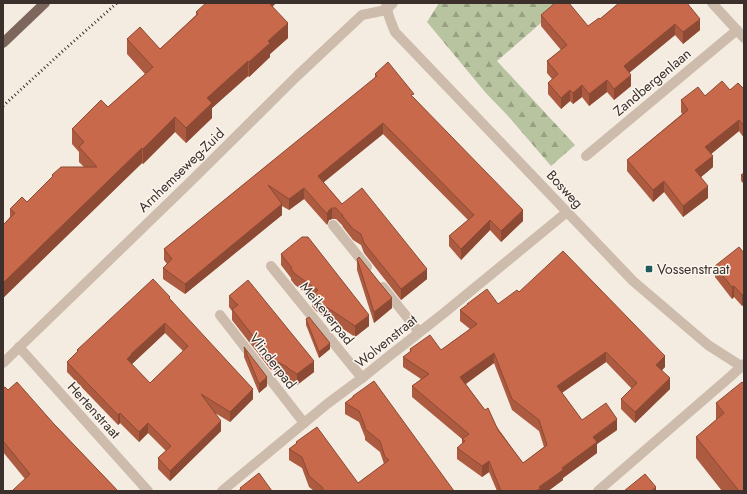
<svg xmlns="http://www.w3.org/2000/svg" width="747" height="494" font-family="Jost,sans-serif">
<style>
.forest{fill:url(#forest-firs)}
.lines{fill:none;stroke-linecap:round;stroke-linejoin:round}
.minor{stroke:#cdbbac;stroke-width:10}
.major{stroke:#7d675c;stroke-width:10}
.rail{stroke:#3b302b;stroke-width:3;stroke-dasharray:1 3;stroke-linecap:butt}
.wall{fill:#ac5a40;fill-rule:evenodd}
.shaded-wall{fill:#8c4a34}
.building{fill:#c8694b;stroke:#8c4a34;fill-rule:evenodd}
.poi-dot{fill:#1f5a5e;stroke:#fbf5ee;stroke-width:1.5}
.labels{text-anchor:middle;dominant-baseline:central;stroke-width:3;stroke-linejoin:round;paint-order:stroke}
.street-label{font-size:14px;fill:#3b302b;stroke:#fbf5ee}
.poi-label{font-size:14px;fill:#3b302b;stroke:#fbf5ee;text-anchor:start}
</style>
<defs>
<pattern id="forest-firs" width="22" height="20" patternUnits="userSpaceOnUse"><rect width="22" height="20" fill="#b8c4a0"/><path d="M5 1l3.5 6h-7zM16 11l3.5 6h-7z" fill="#97a083"/></pattern>
</defs>
<rect width="100%" height="100%" fill="#f4ebe1"/>
<polygon class="forest" points="439,3 564,3 497,61 575,145 551,166 508,116 485,92 427,22"/>
<g class="lines">
<g class="minor">
<path d="M386,3c1,11 5,19 9,29l238,249 75,64 36,23"/>
<polyline points="712,3 744,38"/>
<polyline points="586,156 737,30"/>
<polyline points="333,225 367,267"/>
<polyline points="271,266 362,378"/>
<polyline points="383,287 419,332"/>
<polyline points="220,315 304,423"/>
<polyline points="19,347 148,491"/>
<polyline points="3,363 189,183 297,76 362,15 386,10 393,3"/>
<polyline points="222,491 327,404 362,378 388,357 444,313 567,212"/>
<polyline points="598,491 731,376 744,364"/>
</g>
<polyline class="major" points="3,43 45,3"/>
<polyline class="rail" points="3,106 64,50 117,3"/>
</g>
<g class="wall">
<polygon points="619,3 700,30 683,44 675,35 629,73 631,86 614,100 607,92 589,106 582,97 573,104 570,101 561,109 548,94 548,83 552,79 547,73 547,61 561,50 541,26 541,15 588,26 600,19"/>
<polygon points="273,7 288,38 270,54 270,57 249,77 248,76 212,108 212,118 186,143 175,132 143,164 142,163 3,298 3,225 10,217 10,209 27,202 52,177 52,175 84,167 79,162 79,152 72,144 72,129 108,107 145,74 127,54 127,39 160,49 196,15 196,12"/>
<polygon points="375,74 414,98 523,221 501,242 490,230 461,260 449,246 449,236 468,220 383,134 323,182 342,204 427,279 401,300 364,253 361,245 353,240 343,227 342,225 336,219 332,219 329,220 327,225 304,199 289,210 282,206 282,215 185,294 163,279 163,268 167,264 164,260 164,249 375,78"/>
<polygon points="744,89 744,138 739,131 711,154 713,167 701,177 708,198 683,217 664,192 653,202 627,171 627,160 682,114 681,112 681,100 730,90"/>
<polygon points="744,173 744,184 741,181 741,175"/>
<polygon points="744,253 744,304 742,306 734,297 732,299 715,277 715,266"/>
<polygon points="281,254 369,326 355,337 316,311 312,306 312,298 295,285 291,280 291,278 281,265"/>
<polygon points="357,259 392,308 374,323 357,270"/>
<path d="M519,292l146,75 -3,3 8,19 -35,34 -14,-14v-10l11,-10 -26,-27 -44,31 20,27 35,10 -20,14v9l-34,25v2l-15,11h-51l-8,-19 -7,5 -25,-18v-11l5,-4v-5l-50,-42v-11l9,-7 -18,-12v-10l7,-5v-3l31,1 29,-21 -10,-8v-11l7,-5v-1h31zM494,363l18,47 27,21 5,16 -21,16 -57,-79z"/>
<polygon points="229,296 314,372 297,385 289,380 287,378 287,379 270,369 232,320 232,311 229,307"/>
<path d="M170,299l83,100 -23,23 -15,-9 6,18 -51,50 -12,-12v-11l8,-7 -18,-18 -9,9 -19,-19 -2,2 -51,-53v-10l10,-10v-2zM165,333l18,18 -33,32 -18,-18v-1z"/>
<polygon points="306,319 330,349 319,358 306,325"/>
<polygon points="244,347 267,386 259,393 244,357"/>
<polygon points="744,384 744,491 722,491 696,458 696,437 716,420 716,403"/>
<polygon points="3,388 8,390 54,424 118,491 25,479 3,452"/>
<polygon points="353,396 454,491 314,491 309,487 302,468 289,460 289,449 296,444 296,442 358,483 384,464 380,452 365,440 365,437 359,422 345,414 345,403 353,397"/>
</g>
<g class="shaded-wall">
<polygon points="266,3 276,3 266,14"/>
<polygon points="700,19 700,30 683,44 683,32"/>
<polygon points="288,23 288,38 270,54 270,57 249,77 249,62 268,41"/>
<polygon points="675,24 675,35 624,77 624,66"/>
<polygon points="248,61 248,76 212,108 212,118 186,143 186,128 207,98"/>
<polygon points="631,75 631,86 614,100 614,89"/>
<polygon points="607,80 607,92 589,106 589,94"/>
<polygon points="582,85 582,97 573,104 573,93"/>
<polygon points="570,90 570,101 561,109 561,98"/>
<polygon points="175,117 175,132 143,164 143,149"/>
<polygon points="739,120 739,131 705,159 705,147"/>
<polygon points="383,123 383,134 318,187 318,176"/>
<polygon points="142,148 142,163 3,298 3,283"/>
<polygon points="713,156 713,167 695,182 695,170"/>
<polygon points="664,181 664,192 653,202 653,190"/>
<polygon points="708,186 708,198 683,217 683,206"/>
<polygon points="304,188 304,199 289,210 289,199"/>
<polygon points="282,204 282,215 185,294 185,284"/>
<polygon points="332,208 332,219 329,220 327,225 327,214 329,210"/>
<polygon points="523,210 523,221 501,242 501,231"/>
<polygon points="490,220 490,230 461,260 461,249"/>
<polygon points="427,269 427,279 401,300 401,289"/>
<polygon points="734,286 734,297 732,299 732,287"/>
<polygon points="744,293 744,304 742,306 742,295"/>
<polygon points="392,298 392,308 374,323 374,312"/>
<polygon points="369,315 369,326 355,337 355,326"/>
<polygon points="165,323 165,333 132,364 132,365 127,359 131,354"/>
<polygon points="330,343 330,349 319,358 319,352"/>
<polygon points="606,352 606,362 557,396 557,386"/>
<polygon points="494,353 494,363 460,388 460,377"/>
<polygon points="665,356 665,367 656,376 656,365"/>
<polygon points="314,361 314,372 297,385 297,374"/>
<polygon points="267,377 267,386 259,393 259,384"/>
<polygon points="670,378 670,389 635,423 635,412"/>
<polygon points="253,389 253,399 230,422 230,412"/>
<polygon points="120,413 120,423 118,425 118,415"/>
<polygon points="617,419 617,430 597,444 597,453 563,478 563,480 548,491 536,491 539,487 562,468 593,437"/>
<polygon points="221,421 221,431 170,481 170,471"/>
<polygon points="148,423 148,433 139,442 139,432"/>
<polygon points="489,461 489,472 482,477 482,466"/>
<polygon points="656,487 656,491 651,491"/>
</g>
<g class="building">
<polygon points="206,3 269,3 288,23 268,41 270,43 249,62 248,61 207,98 212,103 186,128 175,117 143,149 142,148 3,283 3,225 15,213 10,209 22,197 27,202 53,176 52,175 61,167 97,167 79,147 84,142 72,129 101,100 108,107 153,67 127,39 140,27 160,49 198,14 196,12"/>
<polygon points="555,3 569,3 588,26 599,18 600,19 619,3 687,3 700,19 683,32 675,24 624,66 631,75 614,89 607,80 589,94 582,85 573,93 570,90 561,98 548,83 558,74 547,61 567,45 541,15"/>
<polygon points="388,62 414,94 411,95 523,210 501,231 490,220 461,249 449,236 474,215 383,123 318,176 342,204 362,188 427,269 401,289 364,243 361,234 353,229 343,217 342,214 342,215 336,208 332,208 329,210 327,214 304,188 289,199 268,185 282,204 185,284 163,268 172,259 164,249 377,76 375,74"/>
<polygon points="722,81 730,90 738,83 744,89 744,126 739,120 705,147 713,156 695,170 708,186 683,206 664,181 653,190 627,160 688,110 681,100 698,87 705,96"/>
<polygon points="744,173 744,178 741,175"/>
<polygon points="302,237 308,237 369,315 355,326 316,300 312,295 318,290 295,274 291,269 292,268 281,254"/>
<polygon points="739,247 744,253 744,293 742,295 734,286 732,287 715,266"/>
<path d="M563,251l102,105 -9,9 14,13 -35,34 -14,-13 16,-16 -31,-31 -49,34 25,34 24,-17 11,16 -24,18 4,5 -35,26 1,2 -24,17 2,1 -5,3h-35l-12,-30 -7,5 -25,-18 8,-7 -3,-2 7,-5 -57,-48 17,-12 -26,-17 8,-6 -1,-2 20,-14 11,15 36,-26 -17,-14 8,-6h-1l20,-15 11,15 19,-14 2,2zM494,353l18,46 27,21 8,25 -24,18 -25,-33 -10,-22 -3,2 -25,-33z"/>
<polygon points="359,257 392,298 374,312 357,259"/>
<path d="M153,279l17,18 -1,1 84,91 -23,23 -29,-18 20,27 -51,50 -12,-13 13,-12 -23,-23 -9,9 -19,-19 -2,2 -51,-53 11,-11 -1,-1 14,-13zM165,323l23,23 -38,37 -23,-24 5,-5h-1z"/>
<polygon points="248,280 314,361 297,374 289,369 287,367 270,358 232,309 238,305 229,296"/>
<polygon points="309,317 330,343 319,352 306,319"/>
<polygon points="244,347 267,377 259,384"/>
<polygon points="374,381 454,491 324,491 322,487 309,476 302,457 289,449 297,443 296,442 317,427 358,483 389,460 385,457 380,441 365,429 365,426 359,411 345,403 353,397 353,396"/>
<polygon points="17,382 54,424 118,491 12,491 30,474 3,441 3,388 5,387 8,390"/>
<polygon points="742,382 744,384 744,491 739,491 696,437 724,413 716,403"/>
<polygon points="259,473 272,491 238,491 241,489 240,488"/>
<polygon points="645,474 656,487 651,491 624,491"/>
</g>
<rect class="poi-dot" x="645" y="265" width="8" height="8" rx="2"/>
<g class="labels">
<g class="street-label">
<text transform="translate(652 82) rotate(-40)">Zandbergenlaan</text>
<text transform="translate(181 170) rotate(-44)">Arnhemseweg-Zuid</text>
<text transform="translate(565 189) rotate(47)">Bosweg</text>
<text transform="translate(327 313) rotate(51)">Meikeverpad</text>
<text transform="translate(386 341) rotate(-39)">Wolvenstraat</text>
<text transform="translate(273 361) rotate(52)">Vlinderpad</text>
<text transform="translate(94 410) rotate(48)">Hertenstraat</text>
</g>
<g class="poi-label">
<text x="657" y="269">Vossenstraat</text>
</g>
</g>
<rect width="747" height="494" fill="none" stroke="#3b302b" stroke-width="8"/>
</svg>
